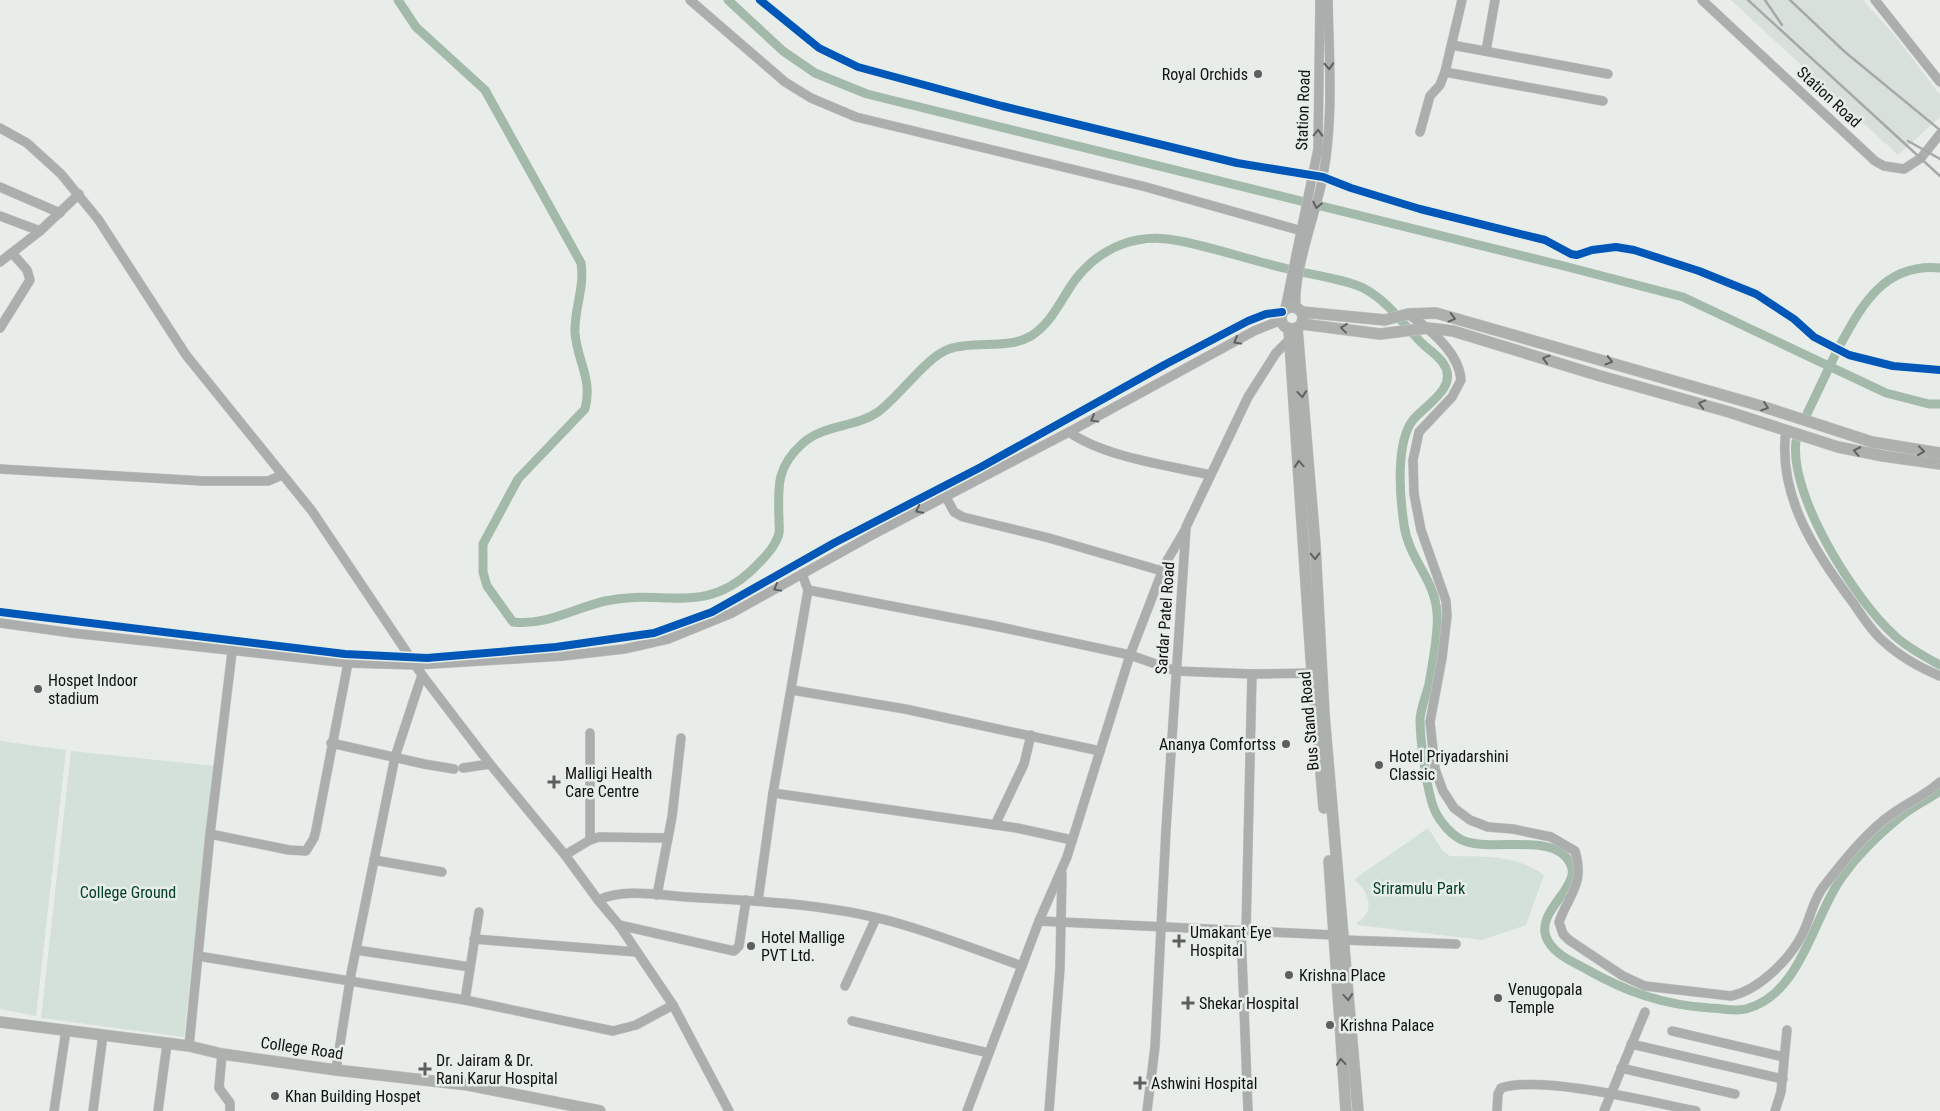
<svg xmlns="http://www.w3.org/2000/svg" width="1940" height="1111" font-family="'Roboto Condensed',sans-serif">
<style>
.built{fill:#d7e0db}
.green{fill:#d3e1d8}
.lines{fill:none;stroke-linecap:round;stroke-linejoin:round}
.canal{stroke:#a3baab;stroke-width:9}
.minor-casing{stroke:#c6c9c7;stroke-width:10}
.major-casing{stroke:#c6c9c7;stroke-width:12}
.minor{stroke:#acaead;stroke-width:9}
.major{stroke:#adb1ae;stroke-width:11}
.rail{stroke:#a7a9a8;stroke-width:2.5}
.cycleway-casing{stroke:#e7eee9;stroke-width:11}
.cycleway{stroke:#0057b8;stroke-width:8}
.oneway{stroke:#5e605f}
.oneway2{stroke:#5e6260}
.poi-dot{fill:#5c5f5d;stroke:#e7eee9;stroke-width:2}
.labels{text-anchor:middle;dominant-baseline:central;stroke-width:5;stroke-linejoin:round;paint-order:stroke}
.poi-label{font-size:16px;fill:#101211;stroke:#e7eee9;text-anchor:start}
.street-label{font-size:16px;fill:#101211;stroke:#e7eee9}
.park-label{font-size:16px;fill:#034025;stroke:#e7eee9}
</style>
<rect width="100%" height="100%" fill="#e8edea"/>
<polygon class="built" points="1731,0 1863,0 1897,38 1940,95 1940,117 1898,155"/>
<g class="green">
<polygon points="0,741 66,750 36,1016 0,1009"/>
<polygon points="71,751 214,766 184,1037 41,1018"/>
<path d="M1428,828l15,23 7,5c33,1 66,-2 94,19l-18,50 -44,15 -125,-15v-3c18,-8 13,-31 -2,-41l1,-3z"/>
</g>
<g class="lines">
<g class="canal">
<path d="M398,0l18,27 69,63 96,173c4,25 -7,45 -6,70 2,28 18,45 10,76l-67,70 -35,65v28l4,14 26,36c32,4 62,-14 92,-21 57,-13 97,16 147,-31 8,-8 18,-17 23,-27 6,-11 4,-12 4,-23 -1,-32 -3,-53 23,-76 21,-20 53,-16 76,-32 22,-16 48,-55 71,-63 25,-9 58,1 82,-13 21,-13 30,-37 44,-56 26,-34 64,-48 105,-39 35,7 70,19 104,27 22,6 62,11 81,21 22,12 36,32 52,49 7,9 20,16 26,25 17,24 -18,42 -30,57 -18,23 -13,78 -9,105 5,35 31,54 33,88 2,19 -5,53 -8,71 -3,12 -8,23 -9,35 0,20 7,77 16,94 5,10 15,21 24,26 25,14 83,-5 105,17 28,28 -35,53 -17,85 8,14 25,21 38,28 40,23 78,36 124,39 11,0 25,4 36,1 55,-14 67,-92 96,-132 15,-21 37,-43 58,-60 12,-10 27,-17 40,-26"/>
<polyline points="728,0 783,51 815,73 867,94 1564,266 1683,297 1886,393 1929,404 1940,404"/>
<path d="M1839,347c23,-42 45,-84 101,-79"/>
<polyline points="1805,418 1836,353"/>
<path d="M1796,441c-7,55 59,159 99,195 13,12 30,21 45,29"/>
</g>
<g class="minor-casing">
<g id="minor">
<polyline points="690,0 785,82 811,98 856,117 1146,187 1302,231"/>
<polyline points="760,0 819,48 858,67 1002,106 1237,163 1323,177 1351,188 1420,209 1545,240 1571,254 1577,255 1592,250 1616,247 1634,250 1699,271 1756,294 1794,319 1814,337 1849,355 1893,366 1940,370"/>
<polyline points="1702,0 1875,161 1884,166 1904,169 1921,158 1940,134"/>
<polyline points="1875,0 1940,82"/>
<polyline points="1452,45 1608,74"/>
<polyline points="1486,51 1495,0"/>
<polyline points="1445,72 1603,101"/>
<polyline points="0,128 27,143 61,174 98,219 186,355 312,511 422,675 490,764 565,855 598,900 619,925 673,1005 729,1111"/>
<polyline points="1420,132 1430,96 1440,85 1445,72 1462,0"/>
<polyline points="0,187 60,213"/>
<polyline points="0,216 40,231"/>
<polyline points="0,262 40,231 79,194"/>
<path d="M1296,307c-3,-36 20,-93 27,-131 11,-59 6,-117 5,-176"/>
<polyline points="1285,309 1318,149 1320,0"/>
<path d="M1408,314c22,15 51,38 53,66l-9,17 -33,35 -6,28 1,34 7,36 25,71 1,15 -5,42 -12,64 5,47 8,22 11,17 16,12 18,7 25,2 38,8 24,14c10,33 -6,43 -16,71l4,12 6,6 54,36 22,10 86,10c28,-6 58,-36 71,-61 8,-15 11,-36 22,-49 18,-23 44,-56 68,-72 15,-11 34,-19 48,-32"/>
<polyline points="0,328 30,280 27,270 12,253"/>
<path d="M1786,430c-9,66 30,124 68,174 8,12 17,26 28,36 17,16 36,27 58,36"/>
<path d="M1069,432c35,25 98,33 141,43"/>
<polyline points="0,469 203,481 268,481 282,475"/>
<polyline points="946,497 954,512 963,517 1049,538 1162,571"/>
<polyline points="808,590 995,626 1130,655 1176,671 1252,674 1318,673"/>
<polyline points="0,612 345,654 427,658 556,647 654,633 712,612 834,543 981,467 1166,364 1248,321 1266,314 1282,312"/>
<polyline points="0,623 72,633 348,663 416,665 563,656 624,649 668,639 732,613 874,534 1069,432 1254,331 1281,320"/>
<polyline points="792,690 905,709 1100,751"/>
<polyline points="331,743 424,764 454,769"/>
<polyline points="463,768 490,764"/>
<polyline points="773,793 1017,828 1072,840"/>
<polyline points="995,825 1024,764 1031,735"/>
<polyline points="210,834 289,850 306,851 314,838 316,830 348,663"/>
<polyline points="590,840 590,733"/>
<polyline points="565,855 590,840 599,837 668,838"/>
<polyline points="374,860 442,872"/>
<polyline points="657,895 672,817 681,738"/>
<path d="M598,900c26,-12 61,-5 89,-3 73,4 147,7 217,28 40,12 79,27 118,41"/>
<polyline points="758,901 773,793 808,590 802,574"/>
<polyline points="479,912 465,1000 613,1031 636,1025 673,1005"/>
<polyline points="1039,921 1334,935 1343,940 1456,944"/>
<polyline points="619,925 734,951 739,946 746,900"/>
<polyline points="1241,930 1248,1111"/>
<polyline points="1246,931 1252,674"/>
<polyline points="474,939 637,952"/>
<polyline points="356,950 470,967"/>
<polyline points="198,956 465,1000"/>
<polyline points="845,986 876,918"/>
<polyline points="852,1021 989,1053"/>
<polyline points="1672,1031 1784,1057"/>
<polyline points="1631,1044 1783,1079"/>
<polyline points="189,1046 210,834 233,644"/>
<polyline points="222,1054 219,1088 230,1103 230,1111"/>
<polyline points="1621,1068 1735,1094"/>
<polyline points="336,1070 351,974 395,757 422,675"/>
<polyline points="54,1111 66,1030"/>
<polyline points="93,1111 103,1035"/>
<polyline points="158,1111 167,1044"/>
<polyline points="967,1111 1039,921 1067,857 1130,655 1165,564 1185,530"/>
<polyline points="1049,1111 1060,968 1062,874"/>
<polyline points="1147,1111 1155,1047 1166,829 1186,527 1248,397 1276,353 1290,339"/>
<path d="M1497,1111l1,-17 3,-6c41,-13 150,14 195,23"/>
<polyline points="1604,1111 1645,1012"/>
<polyline points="1775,1111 1781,1092 1787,1030"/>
</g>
</g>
<g class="major-casing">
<g id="major">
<circle cx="1292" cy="318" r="11"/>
<polyline points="1302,312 1385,320 1408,314 1436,313 1761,406 1872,442 1940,453"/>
<polyline points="1302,324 1380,334 1428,328 1453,331 1597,375 1729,412 1838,447 1883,456 1940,464"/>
<polyline points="1297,328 1315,545 1324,714 1358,1111"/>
<polyline points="1289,329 1311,658 1324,808"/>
<polyline points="1329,861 1346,1111"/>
<polyline points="0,1022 189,1046 222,1054 336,1070 468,1085 600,1111"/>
</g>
</g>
<use href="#minor" class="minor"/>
<use href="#major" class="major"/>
<g class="rail">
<polyline points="1748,0 1940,176"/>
<polyline points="1765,0 1782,25"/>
<polyline points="1790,0 1845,52 1940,130"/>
<polyline points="1908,141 1940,159"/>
</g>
<g class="cycleway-casing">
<g id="cycleway">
<polyline points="760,0 819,48 858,67 1002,106 1237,163 1323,177 1351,188 1420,209 1545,240 1571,254 1577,255 1592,250 1616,247 1634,250 1699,271 1756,294 1794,319 1814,337 1849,355 1893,366 1940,370"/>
<polyline points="0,612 345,654 427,658 556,647 654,633 712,612 834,543 981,467 1166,364 1248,321 1266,314 1282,312"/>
</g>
</g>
<use href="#cycleway" class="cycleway"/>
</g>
<defs><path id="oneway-chevron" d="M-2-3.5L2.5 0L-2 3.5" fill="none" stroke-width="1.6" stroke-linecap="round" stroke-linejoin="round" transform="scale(1.25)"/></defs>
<g class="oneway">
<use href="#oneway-chevron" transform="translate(1329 66) rotate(87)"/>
<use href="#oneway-chevron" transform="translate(1318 133) rotate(-88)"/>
<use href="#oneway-chevron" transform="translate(1317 205) rotate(103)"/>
<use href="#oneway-chevron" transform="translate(1237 341) rotate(151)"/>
<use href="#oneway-chevron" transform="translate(1094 419) rotate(151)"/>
<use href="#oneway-chevron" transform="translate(919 510) rotate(153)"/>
<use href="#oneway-chevron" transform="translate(777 588) rotate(151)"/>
</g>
<g class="oneway2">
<use href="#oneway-chevron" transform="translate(1452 318) rotate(15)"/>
<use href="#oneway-chevron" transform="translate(1344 328) rotate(-173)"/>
<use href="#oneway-chevron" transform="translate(1546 359) rotate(-163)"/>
<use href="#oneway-chevron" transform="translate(1609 361) rotate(16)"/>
<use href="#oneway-chevron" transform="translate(1302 394) rotate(85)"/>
<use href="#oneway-chevron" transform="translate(1702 404) rotate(-165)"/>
<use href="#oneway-chevron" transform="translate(1765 407) rotate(19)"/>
<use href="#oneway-chevron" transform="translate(1857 451) rotate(-168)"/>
<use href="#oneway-chevron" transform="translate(1921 451) rotate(6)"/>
<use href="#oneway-chevron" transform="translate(1299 464) rotate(-95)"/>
<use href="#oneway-chevron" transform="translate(1315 556) rotate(88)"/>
<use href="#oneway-chevron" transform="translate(1348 997) rotate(85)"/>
<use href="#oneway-chevron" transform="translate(1341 1062) rotate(-95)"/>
</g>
<g class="poi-dot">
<circle cx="1258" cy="74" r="5"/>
<circle cx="38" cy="689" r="5"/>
<circle cx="1286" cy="744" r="5"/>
<circle cx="1379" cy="765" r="5"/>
<path d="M551.5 774.5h5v5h5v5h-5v5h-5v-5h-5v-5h5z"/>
<path d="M1176.5 933.5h5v5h5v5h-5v5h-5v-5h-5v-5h5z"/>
<circle cx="751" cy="946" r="5"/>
<circle cx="1289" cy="975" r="5"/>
<circle cx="1498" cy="998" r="5"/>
<path d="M1185.5 995.5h5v5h5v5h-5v5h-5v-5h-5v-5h5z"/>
<circle cx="1330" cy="1025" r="5"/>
<path d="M422.5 1061.5h5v5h5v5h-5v5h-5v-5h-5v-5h5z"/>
<path d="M1137.5 1075.5h5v5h5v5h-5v5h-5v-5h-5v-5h5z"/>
<circle cx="275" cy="1096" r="5"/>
</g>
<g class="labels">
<g class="poi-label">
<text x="1248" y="74" text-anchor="end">Royal Orchids</text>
<text x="48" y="680">Hospet Indoor<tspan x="48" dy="18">stadium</tspan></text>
<text x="1276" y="744" text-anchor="end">Ananya Comfortss</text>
<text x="1389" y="756">Hotel Priyadarshini<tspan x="1389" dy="18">Classic</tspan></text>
<text x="565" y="773">Malligi Health<tspan x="565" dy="18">Care Centre</tspan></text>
<text x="1190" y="932">Umakant Eye<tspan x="1190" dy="18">Hospital</tspan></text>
<text x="761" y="937">Hotel Mallige<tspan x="761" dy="18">PVT Ltd.</tspan></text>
<text x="1299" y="975">Krishna Place</text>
<text x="1508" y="989">Venugopala<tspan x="1508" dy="18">Temple</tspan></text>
<text x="1199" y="1003">Shekar Hospital</text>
<text x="1340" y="1025">Krishna Palace</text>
<text x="436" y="1060">Dr. Jairam &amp; Dr.<tspan x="436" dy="18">Rani Karur Hospital</tspan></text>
<text x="1151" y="1083">Ashwini Hospital</text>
<text x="285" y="1096">Khan Building Hospet</text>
</g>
<g class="street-label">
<text transform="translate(1829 97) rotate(43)">Station Road</text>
<text transform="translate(1303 110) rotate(-88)">Station Road</text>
<text transform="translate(1165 618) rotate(-86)">Sardar Patel Road</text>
<text transform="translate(1309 721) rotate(-95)">Bus Stand Road</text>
<text transform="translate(302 1048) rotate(8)">College Road</text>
</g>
<g class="park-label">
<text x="1419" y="888">Sriramulu Park</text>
<text x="128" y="892">College Ground</text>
</g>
</g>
</svg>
